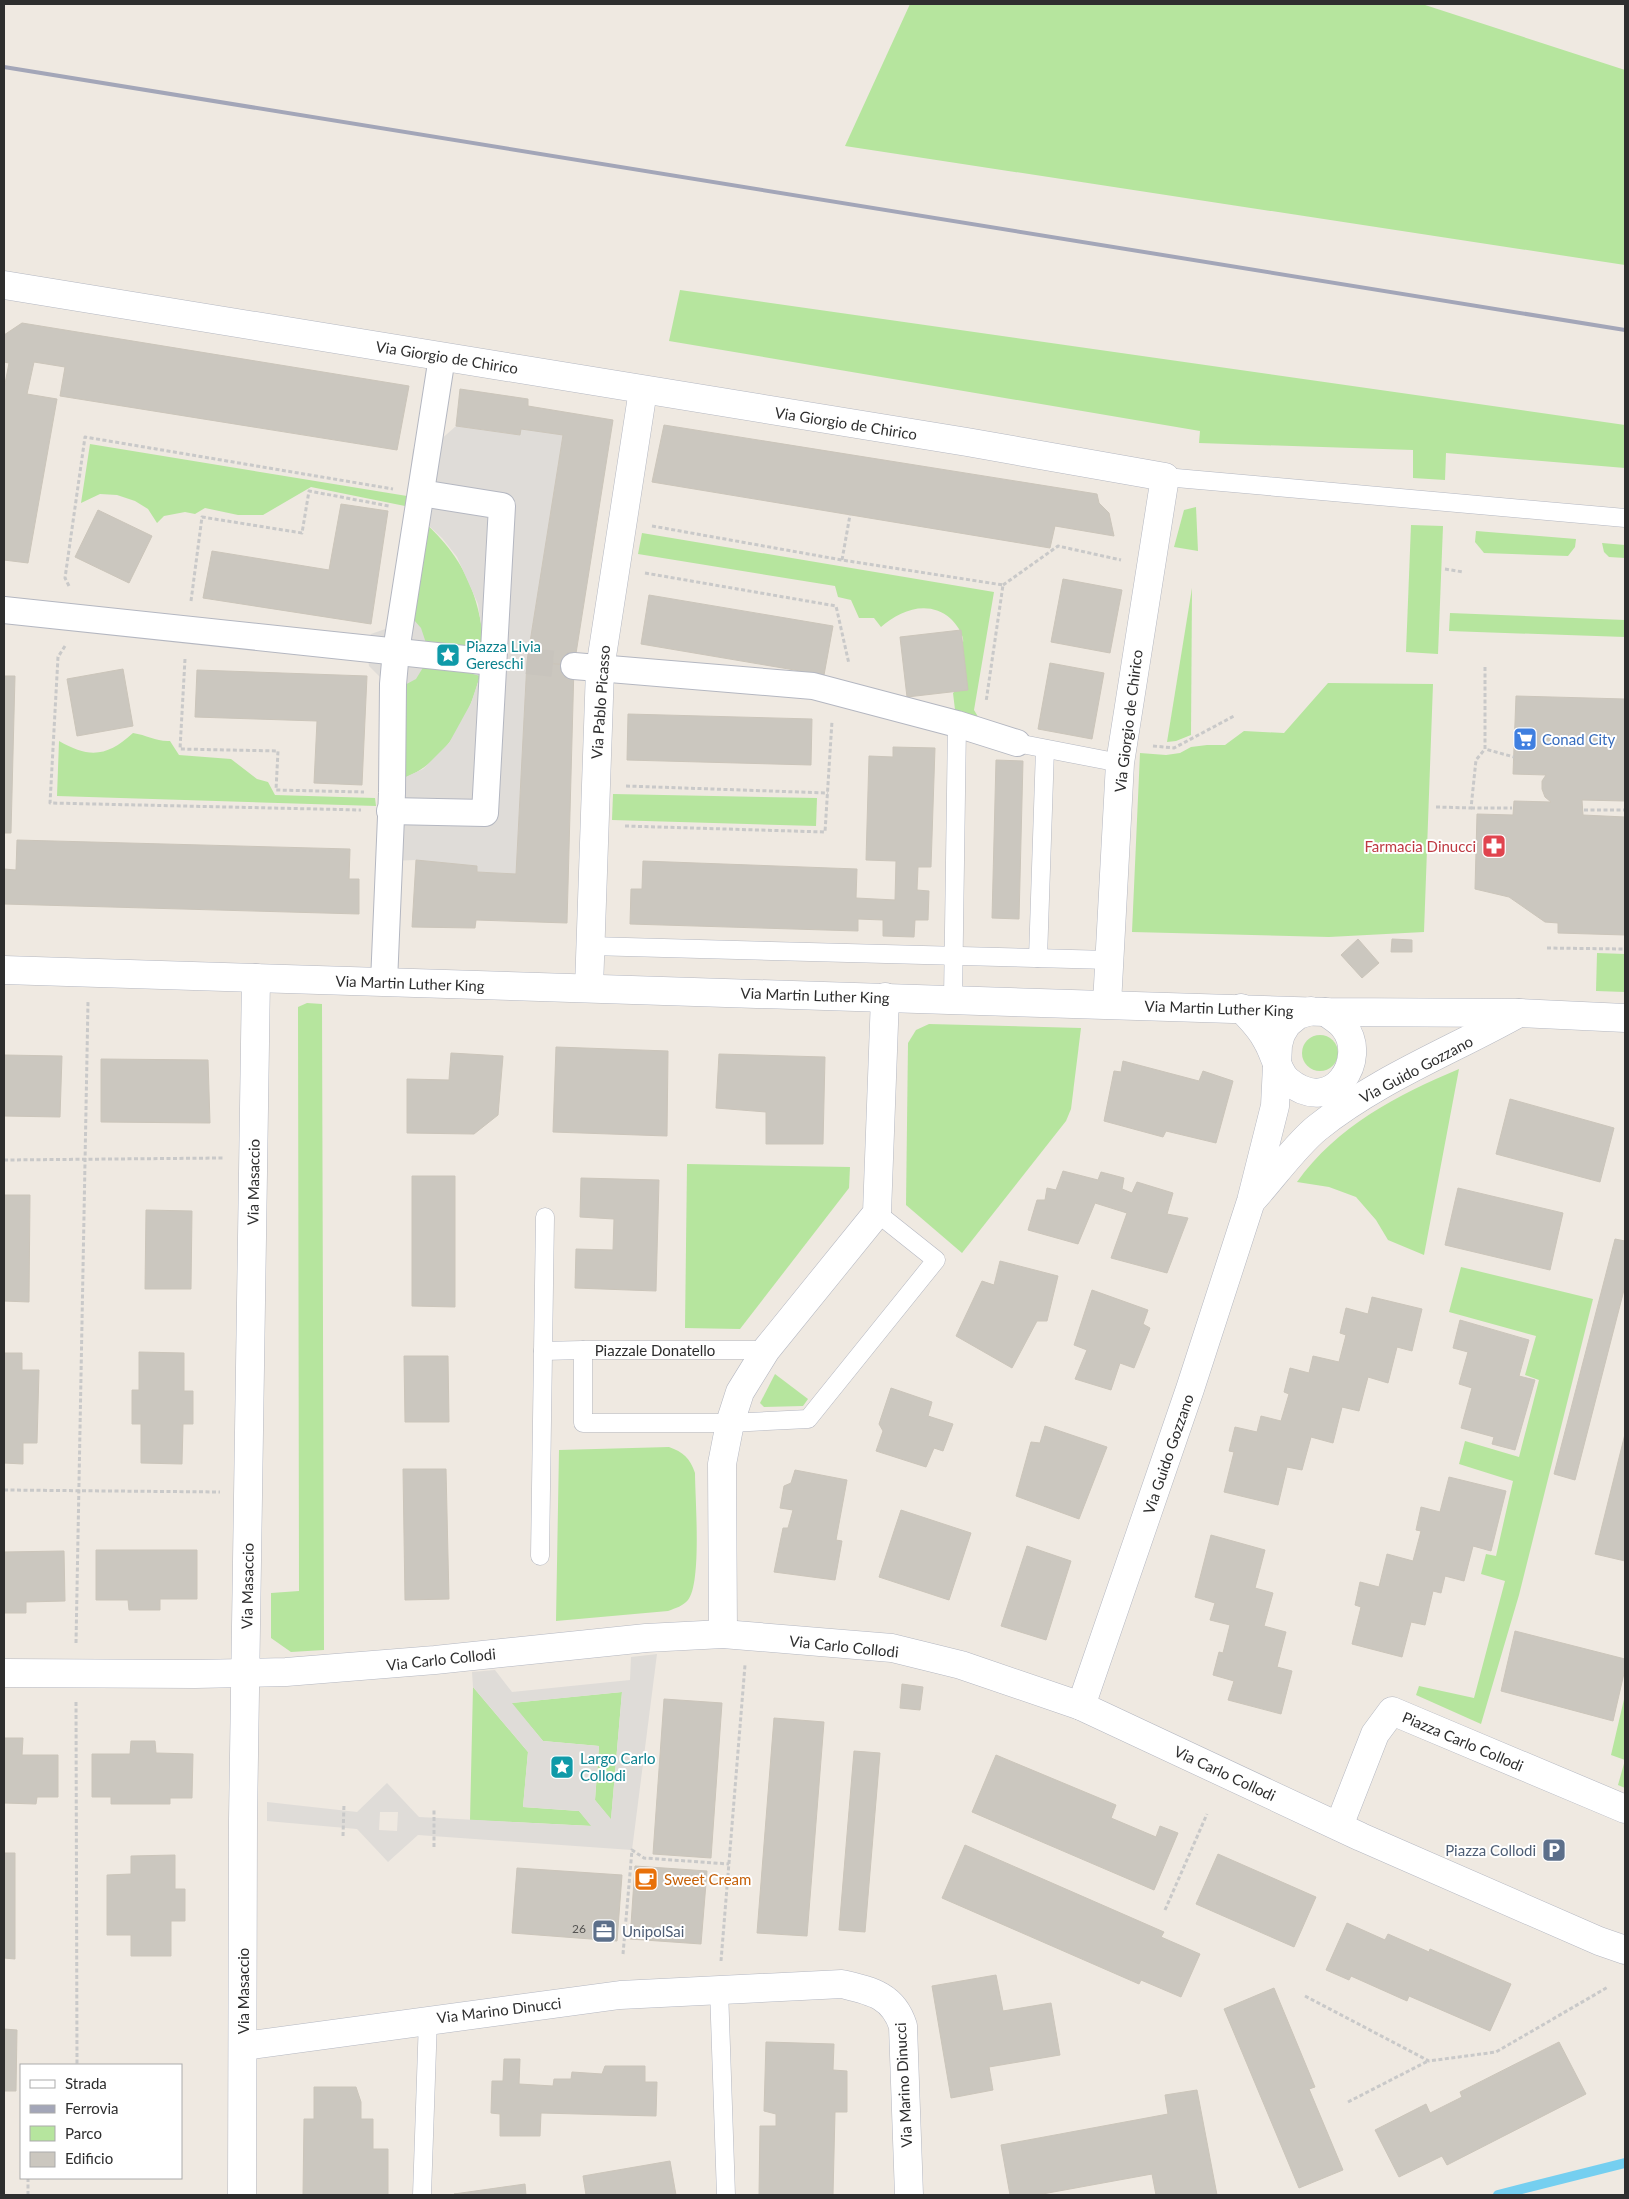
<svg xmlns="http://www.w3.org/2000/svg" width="1629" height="2199" font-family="Lato,sans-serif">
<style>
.green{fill:#b6e59e}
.plaza{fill:#dfdcd8;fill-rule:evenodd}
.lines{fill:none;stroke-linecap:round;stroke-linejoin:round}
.stream{stroke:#75cff0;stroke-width:10}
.building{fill:#cbc7bf;stroke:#cbc5ba}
.pedestrian-tunnel{stroke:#c8c4bd;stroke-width:26;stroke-dasharray:26 13;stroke-linecap:butt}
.service-casing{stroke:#b4b7c1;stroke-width:19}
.pedestrian-casing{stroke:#b4b7c1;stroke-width:28}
.minor-casing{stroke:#b4b7c1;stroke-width:29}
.path{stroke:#c9c9c9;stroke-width:3;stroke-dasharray:4 2.5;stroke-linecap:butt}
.service{stroke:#fff;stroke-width:18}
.pedestrian{stroke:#fff;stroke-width:26}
.minor{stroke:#fff;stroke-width:28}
.rail{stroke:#a3a6b8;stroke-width:4}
.labels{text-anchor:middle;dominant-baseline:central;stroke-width:4;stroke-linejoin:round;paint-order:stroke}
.number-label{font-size:12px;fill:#555452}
.street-label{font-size:15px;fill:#2e2e2e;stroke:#fff}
.culture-label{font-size:15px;fill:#0d838f;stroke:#fff;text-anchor:start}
.shop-label{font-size:15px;fill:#366cbe;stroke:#fff;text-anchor:start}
.health-label{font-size:15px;fill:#be3a42;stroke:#fff;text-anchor:end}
.service-label{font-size:15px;fill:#4e5e75;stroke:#fff;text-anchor:end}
.food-label{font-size:15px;fill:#c56008;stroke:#fff;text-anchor:start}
</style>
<rect width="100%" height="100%" fill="#efe9e1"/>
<g class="green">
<polygon points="910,4 1422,4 1625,70 1625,265 845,146"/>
<polygon points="680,290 1625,425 1625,468 1446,453 1445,480 1413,478 1413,450 1199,443 1200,431 669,341"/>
<polygon points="90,444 407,496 405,506 311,487 263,515 238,515 205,508 195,514 185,512 164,516 157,523 148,509 135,501 117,495 100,494 81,503"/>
<polygon points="1196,507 1198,551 1174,547 1184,510"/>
<path d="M424,522c39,35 55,72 60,123l-56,4 -22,-33z"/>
<polygon points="1411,525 1443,526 1438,654 1406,652"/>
<polygon points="1476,531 1576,539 1575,547 1568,556 1484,553 1475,542"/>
<path d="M642,533l352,59 -20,118 9,15 -27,-7 -3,-25 5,-4c1,-10 0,-21 1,-31 1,-6 5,-14 4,-19 -1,-7 -7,-15 -12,-20 -22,-20 -51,-9 -70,8l-7,-9h-15l-8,-18 -13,-3 -3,-11 -197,-32z"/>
<polygon points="1602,543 1625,545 1625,558 1609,557 1604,552"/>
<polygon points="1192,588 1191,735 1176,741 1167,742"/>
<polygon points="1450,613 1625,620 1625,637 1449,631"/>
<path d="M427,661l53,14c-11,44 -36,90 -81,105l2,-93z"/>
<polygon points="1328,683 1433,684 1424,932 1329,937 1132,932 1140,753 1166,755 1180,753 1191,747 1207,745 1225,745 1244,731 1284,733"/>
<path d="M133,733c14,2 24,9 37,8l9,14 52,4 26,20 11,3 7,13 100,3 1,8 -319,-10 2,-55c31,18 49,15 74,-8z"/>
<polygon points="613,794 817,798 816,826 612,820"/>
<polygon points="1597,953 1625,954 1625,992 1596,991"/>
<polygon points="307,1003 322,1004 324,1650 291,1652 271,1638 271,1593 299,1591 298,1007"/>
<polygon points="929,1024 1081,1028 1071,1109 1066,1121 962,1253 906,1205 908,1043 916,1030"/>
<circle cx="1320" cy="1053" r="18"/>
<path d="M1459,1069l-35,186 -36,-15 -12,-20 -20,-23 -27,-10 -32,-5c40,-56 100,-87 162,-113z"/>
<polygon points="687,1164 850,1167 849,1188 740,1329 685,1328"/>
<polygon points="1461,1267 1593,1299 1519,1595 1481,1724 1416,1695 1419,1686 1474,1698 1505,1581 1481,1574 1486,1554 1496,1556 1513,1481 1459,1464 1465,1441 1519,1457 1539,1380 1525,1375 1536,1336 1449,1312"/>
<polygon points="775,1374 808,1399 803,1406 764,1407 760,1403"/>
<path d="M669,1447c14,5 21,11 26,26 0,25 7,110 -7,127 -5,6 -12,8 -20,11l-112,10 3,-171z"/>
<polygon points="473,1687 528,1752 523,1807 579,1811 592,1826 470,1820"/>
<polygon points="622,1692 611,1820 595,1800 599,1746 543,1741 511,1703"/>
<polygon points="1625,1695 1625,1788 1618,1785 1625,1760 1611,1755"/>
</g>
<g class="plaza">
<path d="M456,426l64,9 1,-6 42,6 -36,226 -11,213 -39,-2v-6l-61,-6 -27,1 -4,-179 -16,-16 -3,-19 5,-13 20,-7 22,-178 15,2zM425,522l17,16 15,19 21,47 6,41 -56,4 -7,-21 -7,-8 -8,-4zM427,661l53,15 -9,27 -22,40 -26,26 -24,11 2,-93 15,-8z"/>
<path d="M657,1654l-25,196 -214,-15 -30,27 -31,-33 -90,-8v-19l90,10 30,-29 32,34 172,9 -12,-15 -56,-4 5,-55 -55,-65 -1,-15 23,-2 17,22 118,-12 1,-23zM622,1692l-11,127 -16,-19 4,-54 -56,-5 -31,-38zM380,1812h18l-1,19 -18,-1z"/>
</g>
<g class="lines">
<polyline class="stream" points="1498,2195 1625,2163"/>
</g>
<g class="building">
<polygon points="22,323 409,386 397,450 60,396 65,367 34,362 27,394 57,399 28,563 4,560 4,389 9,363 4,362 4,335"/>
<polygon points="460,389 528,399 528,406 613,420 574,666 527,661 563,435 521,429 520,435 456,426"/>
<polygon points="664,425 1097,494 1099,503 1109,513 1114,536 1055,526 1050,548 652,482"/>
<polygon points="341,504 388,511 371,624 203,598 212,551 329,570"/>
<polygon points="98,510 152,536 129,583 75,557"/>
<polygon points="1063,579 1122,590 1110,653 1051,642"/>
<polygon points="649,595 833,626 824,675 641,644"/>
<polygon points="961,630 968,690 907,697 900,637"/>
<polygon points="527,661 574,666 567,923 476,920 475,928 412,927 416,860 477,866 477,872 516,874"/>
<polygon points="1050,663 1104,673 1092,739 1038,729"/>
<polygon points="123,669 133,726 77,736 67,679"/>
<polygon points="197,670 367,676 362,785 314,783 317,721 195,717"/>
<polygon points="4,676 15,676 11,833 4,833"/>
<polygon points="1516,696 1625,699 1625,801 1582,800 1583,815 1625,817 1625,935 1558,933 1558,923 1545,922 1509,897 1475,889 1477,814 1513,815 1514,801 1551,802 1545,797 1542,789 1542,781 1546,775 1513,774"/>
<polygon points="628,714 812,719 811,765 627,760"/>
<polygon points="893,747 935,748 931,867 918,867 917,890 929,891 928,920 915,920 914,937 883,936 883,920 858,919 858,931 630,924 631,889 642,889 643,861 857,869 856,898 895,900 896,861 866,860 869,756 893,757"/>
<polygon points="996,760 1023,761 1019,919 992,918"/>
<polygon points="17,840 350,849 349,879 359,879 359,914 4,904 4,869 16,870"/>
<polygon points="1358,939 1379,963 1362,978 1341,955"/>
<polygon points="1392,939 1412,940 1412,952 1391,952"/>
<polygon points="556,1047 668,1051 667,1136 553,1132"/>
<polygon points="451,1053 503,1056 498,1115 474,1134 407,1133 407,1079 449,1080"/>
<polygon points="719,1054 825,1057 823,1144 766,1144 766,1112 716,1108"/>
<polygon points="4,1055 62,1056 60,1117 4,1116"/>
<polygon points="101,1059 208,1060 210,1123 101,1122"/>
<polygon points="1123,1061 1199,1081 1203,1071 1233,1081 1216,1143 1166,1131 1163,1137 1104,1121 1114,1071 1121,1072"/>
<polygon points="1510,1099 1614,1128 1600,1182 1496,1154"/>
<polygon points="1063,1171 1098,1180 1101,1172 1124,1178 1122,1189 1132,1193 1137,1182 1173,1193 1167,1214 1188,1218 1167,1273 1111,1258 1127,1213 1095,1203 1078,1244 1028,1230 1037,1200 1045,1200 1047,1188 1056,1190"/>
<polygon points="412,1176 455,1176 455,1307 412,1306"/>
<polygon points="581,1178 659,1180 656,1291 575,1288 576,1249 613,1250 614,1219 580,1217"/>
<polygon points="1458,1188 1563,1213 1550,1270 1445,1245"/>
<polygon points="4,1195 30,1195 29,1302 4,1301"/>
<polygon points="146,1210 192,1211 191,1289 145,1289"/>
<polygon points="1615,1239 1625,1241 1625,1286 1575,1480 1554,1474"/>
<polygon points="1000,1261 1058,1276 1047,1321 1037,1321 1012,1368 956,1336 982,1281 994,1285"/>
<polygon points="1092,1290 1148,1310 1143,1324 1150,1328 1134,1368 1120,1363 1111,1390 1075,1379 1087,1350 1074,1345"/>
<polygon points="1372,1297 1422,1309 1412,1351 1397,1347 1388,1383 1368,1377 1359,1411 1342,1407 1333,1443 1311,1437 1302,1470 1287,1467 1278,1505 1224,1492 1234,1452 1229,1451 1235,1427 1257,1432 1261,1416 1281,1421 1289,1394 1284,1392 1290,1368 1309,1373 1313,1356 1339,1362 1346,1335 1340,1333 1346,1308 1368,1314"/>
<polygon points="1460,1320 1529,1340 1519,1376 1535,1380 1515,1450 1492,1444 1494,1437 1461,1428 1472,1388 1459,1384 1468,1352 1453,1348"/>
<polygon points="139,1352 184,1353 184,1391 193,1391 193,1424 183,1424 182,1464 141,1463 141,1424 132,1424 132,1390 139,1390"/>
<polygon points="4,1353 22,1353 22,1370 39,1370 37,1443 23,1443 23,1464 4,1463"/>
<polygon points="404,1356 448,1356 449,1422 405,1422"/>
<polygon points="891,1388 932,1402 928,1416 953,1424 943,1451 934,1448 926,1467 876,1451 883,1431 879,1424"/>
<polygon points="1045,1426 1107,1447 1079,1519 1016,1496 1031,1442 1040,1443"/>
<polygon points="1625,1434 1625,1561 1595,1554"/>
<polygon points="403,1469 446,1469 449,1599 405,1600"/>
<polygon points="795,1470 847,1480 836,1540 842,1541 835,1580 774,1572 783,1528 788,1528 793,1510 780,1508 784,1486 791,1483"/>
<polygon points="1449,1477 1506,1491 1491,1551 1473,1546 1464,1581 1445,1576 1441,1593 1433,1591 1425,1625 1411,1622 1402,1657 1352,1644 1361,1607 1355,1605 1360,1582 1379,1587 1387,1554 1413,1561 1421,1531 1416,1530 1421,1507 1440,1512"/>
<polygon points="901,1510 971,1533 949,1600 879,1577"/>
<polygon points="1211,1535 1265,1550 1255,1588 1273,1593 1264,1626 1286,1632 1277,1667 1292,1671 1281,1714 1228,1700 1234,1681 1213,1675 1219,1652 1223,1653 1230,1625 1210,1620 1215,1603 1195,1597"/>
<polygon points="1027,1546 1071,1561 1046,1640 1001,1626"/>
<polygon points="96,1550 197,1550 197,1599 160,1599 160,1610 129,1610 128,1600 96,1600"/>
<polygon points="64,1551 65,1601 26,1602 26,1613 4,1613 4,1552"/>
<polygon points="1515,1631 1625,1659 1625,1669 1613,1721 1501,1691"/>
<polygon points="902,1684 923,1687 920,1710 900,1708"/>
<polygon points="664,1699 722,1703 711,1858 653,1854"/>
<polygon points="774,1718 824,1722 807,1936 757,1933"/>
<polygon points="4,1738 23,1738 22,1755 58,1755 58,1797 37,1797 36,1804 4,1803"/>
<polygon points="131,1741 155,1741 156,1753 193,1754 192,1798 170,1798 170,1804 111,1804 111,1797 92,1797 92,1754 130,1754"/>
<polygon points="854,1751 880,1753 865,1932 839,1930"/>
<polygon points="996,1755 1116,1805 1111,1818 1156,1837 1160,1826 1178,1833 1154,1890 972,1812"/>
<polygon points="965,1845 1164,1932 1161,1937 1200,1954 1181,1997 1141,1980 1139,1984 942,1898"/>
<polygon points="4,1853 15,1853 15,1959 4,1958"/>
<polygon points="1218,1854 1316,1897 1294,1947 1196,1904"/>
<polygon points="175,1855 175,1889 185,1889 185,1921 171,1921 171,1956 131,1956 131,1935 107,1935 107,1875 131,1874 131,1856"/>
<polygon points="635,1866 707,1871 701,1944 630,1939"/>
<polygon points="517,1868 622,1875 617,1941 512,1933"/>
<polygon points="1347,1923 1385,1940 1388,1934 1429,1952 1430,1949 1511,1984 1490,2031 1409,1996 1407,2001 1351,1976 1349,1980 1326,1970"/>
<polygon points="996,1975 1003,2011 1051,2003 1060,2055 989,2067 993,2090 951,2098 932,1986"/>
<polygon points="1274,1988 1315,2087 1309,2089 1343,2170 1299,2188 1224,2009"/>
<polygon points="4,2029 17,2030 16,2091 4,2091"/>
<polygon points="766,2042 834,2044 833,2070 847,2071 847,2112 835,2112 833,2195 759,2195 760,2126 776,2126 776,2114 764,2111"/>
<polygon points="1559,2042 1586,2094 1447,2165 1442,2156 1399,2177 1375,2130 1426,2104 1430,2113 1462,2097 1460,2092"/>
<polygon points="504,2059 520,2059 519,2084 553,2086 554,2079 571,2079 572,2072 602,2074 605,2066 645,2066 645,2082 657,2082 656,2116 541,2113 540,2136 500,2136 500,2114 491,2113 492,2081 503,2081"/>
<polygon points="314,2087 356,2087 361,2102 361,2119 373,2119 373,2149 388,2149 388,2195 303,2195 304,2119 314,2119"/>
<polygon points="1197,2090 1217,2195 1156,2195 1152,2174 1037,2195 1010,2195 1001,2145 1168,2114 1165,2095"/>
<polygon points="670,2161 676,2195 586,2195 583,2176"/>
<polygon points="525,2184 526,2195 454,2194"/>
</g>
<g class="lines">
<polyline class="pedestrian-tunnel" points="527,661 574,666"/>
<g class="service-casing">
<g id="service">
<polyline points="1165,477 1625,518"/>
<polyline points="1017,743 1120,763"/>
<polyline points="590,946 1109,960"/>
<polyline points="1038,958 1045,749"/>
<polyline points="953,999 957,724"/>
<polyline points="766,1350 583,1350 583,1423 730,1423 808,1419 936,1260 877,1213"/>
<polyline points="543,1351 583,1350"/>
<polyline points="540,1556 545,1217"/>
<polyline points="719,1989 726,2195"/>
<polyline points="422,2195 428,2019"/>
</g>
</g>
<g class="pedestrian-casing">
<g id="pedestrian">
<polyline points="4,610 493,662"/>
<polyline points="574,666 813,686 957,724 1017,743"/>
<polyline points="390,811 485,813 502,506 421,493"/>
<polyline points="384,982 392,793 393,684 396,651 442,357"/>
</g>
</g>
<g class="minor-casing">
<g id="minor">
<polyline points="4,285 967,442 1165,477 1120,763 1107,1004"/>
<polyline points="4,970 1326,1012 1520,1013 1625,1018"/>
<polyline points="589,988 600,669 643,390"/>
<path d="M1241,1008c9,10 20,20 26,33 7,11 11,32 21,40 45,37 81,-23 56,-54 -4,-6 -12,-10 -18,-15"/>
<path d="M1254,1198c19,-21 42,-53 63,-70 61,-49 134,-77 202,-115"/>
<polyline points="723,1634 722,1464 730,1423 740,1392 766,1350 877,1213 885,997"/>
<polyline points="4,1673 195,1674 286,1672 435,1660 646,1638 723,1634 892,1648 961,1665 1081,1706 1361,1837 1599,1941 1625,1950"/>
<polyline points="1081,1706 1190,1389 1251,1201 1275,1106 1278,1045 1281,1034 1287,1024 1298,1015 1311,1011"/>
<polyline points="1339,1826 1375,1734 1392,1711 1625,1809"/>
<path d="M243,2046l377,-51 222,-11c29,7 51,11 61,42l6,169"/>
<polyline points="242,2195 243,1820 256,978"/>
</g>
</g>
<g class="path">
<polyline points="652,526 842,560 1003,585 986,702"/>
<polyline points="842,560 850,515"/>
<polyline points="1445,569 1463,572"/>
<polyline points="645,573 836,606 849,664"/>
<polyline points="1003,585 1058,546 1121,560"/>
<polyline points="69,586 65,578 85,437 393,489"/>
<polyline points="191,601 202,517 302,533 309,491 389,506"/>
<polyline points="65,646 58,657 50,803 361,810"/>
<polyline points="185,659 180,749 278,751 276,790 364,792"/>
<polyline points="1485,667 1485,749 1514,757"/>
<polyline points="1153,746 1174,748 1234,716"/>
<polyline points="626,786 828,793"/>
<polyline points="1436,807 1471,808 1476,760 1485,749"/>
<polyline points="1471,808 1512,808"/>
<polyline points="1584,810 1625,810"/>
<polyline points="625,826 825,832 832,721"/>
<polyline points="1547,948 1625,949"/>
<polyline points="4,1160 223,1158"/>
<polyline points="4,1490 220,1492"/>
<polyline points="76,1643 88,1002"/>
<polyline points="76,1702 77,2065"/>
<polyline points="343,1836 344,1804"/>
<polyline points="434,1847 434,1809"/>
<polyline points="1165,1910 1207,1814"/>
<polyline points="623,1954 632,1850 644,1858 729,1864"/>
<polyline points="721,1961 745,1665"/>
<polyline points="1305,1996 1429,2061 1496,2052 1608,1987"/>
<polyline points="1348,2102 1428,2061"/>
<polyline points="28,2195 28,2178"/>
</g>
<use href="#service" class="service"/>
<use href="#pedestrian" class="pedestrian"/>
<use href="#minor" class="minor"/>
<polyline class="rail" points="4,67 1625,330"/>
</g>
<defs>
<g id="sight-square" transform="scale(1.25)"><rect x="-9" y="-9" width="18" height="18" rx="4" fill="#0f9aa8" stroke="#fff"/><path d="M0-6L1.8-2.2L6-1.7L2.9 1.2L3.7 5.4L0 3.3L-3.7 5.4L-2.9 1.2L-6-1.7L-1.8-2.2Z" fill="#fff"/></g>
<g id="supermarket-square" transform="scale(1.25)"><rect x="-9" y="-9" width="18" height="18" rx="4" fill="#3f7fe0" stroke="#fff"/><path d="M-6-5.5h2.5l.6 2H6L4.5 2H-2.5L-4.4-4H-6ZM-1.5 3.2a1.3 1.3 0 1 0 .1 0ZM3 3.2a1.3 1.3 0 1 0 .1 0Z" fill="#fff"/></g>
<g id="pharmacy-square" transform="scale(1.25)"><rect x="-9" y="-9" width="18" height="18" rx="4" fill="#e0444e" stroke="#fff"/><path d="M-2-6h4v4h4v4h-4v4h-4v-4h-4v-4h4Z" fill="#fff"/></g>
<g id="parking-square" transform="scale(1.25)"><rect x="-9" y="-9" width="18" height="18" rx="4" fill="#5c6f8a" stroke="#fff"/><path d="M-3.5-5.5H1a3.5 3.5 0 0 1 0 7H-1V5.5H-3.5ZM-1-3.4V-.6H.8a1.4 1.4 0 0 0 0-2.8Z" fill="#fff"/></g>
<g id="cafe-square" transform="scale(1.25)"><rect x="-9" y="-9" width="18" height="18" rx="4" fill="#e8710a" stroke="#fff"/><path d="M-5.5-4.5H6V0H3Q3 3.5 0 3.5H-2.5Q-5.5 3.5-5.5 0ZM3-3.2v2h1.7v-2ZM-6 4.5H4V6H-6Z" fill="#fff"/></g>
<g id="office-square" transform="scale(1.25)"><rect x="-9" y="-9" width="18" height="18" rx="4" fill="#5c6f8a" stroke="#fff"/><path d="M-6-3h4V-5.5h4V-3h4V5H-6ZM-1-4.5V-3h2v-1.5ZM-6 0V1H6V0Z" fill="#fff"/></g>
</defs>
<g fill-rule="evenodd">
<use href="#sight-square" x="448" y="655"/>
<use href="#supermarket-square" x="1525" y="739"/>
<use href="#pharmacy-square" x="1494" y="846"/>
<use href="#sight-square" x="562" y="1767"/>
<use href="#parking-square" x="1554" y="1850"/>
<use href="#cafe-square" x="646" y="1879"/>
<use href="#office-square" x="604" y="1931"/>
</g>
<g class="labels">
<g class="number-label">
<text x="579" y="1928">26</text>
</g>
<g class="street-label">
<text transform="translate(447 357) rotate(9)">Via Giorgio de Chirico</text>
<text transform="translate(846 423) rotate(9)">Via Giorgio de Chirico</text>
<text transform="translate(600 702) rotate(-86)">Via Pablo Picasso</text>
<text transform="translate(1128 721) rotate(-83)">Via Giorgio de Chirico</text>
<text transform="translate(410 983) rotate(2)">Via Martin Luther King</text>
<text transform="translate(815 995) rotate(2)">Via Martin Luther King</text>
<text transform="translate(1219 1008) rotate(2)">Via Martin Luther King</text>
<text transform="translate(1416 1069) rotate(-28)">Via Guido Gozzano</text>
<text transform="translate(253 1182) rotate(-89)">Via Masaccio</text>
<text x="655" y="1350">Piazzale Donatello</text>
<text transform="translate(1168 1454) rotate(-71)">Via Guido Gozzano</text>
<text transform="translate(247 1586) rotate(-89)">Via Masaccio</text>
<text transform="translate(844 1646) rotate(6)">Via Carlo Collodi</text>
<text transform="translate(441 1659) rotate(-6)">Via Carlo Collodi</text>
<text transform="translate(1463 1741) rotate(23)">Piazza Carlo Collodi</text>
<text transform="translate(1225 1773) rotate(25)">Via Carlo Collodi</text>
<text transform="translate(243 1991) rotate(-90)">Via Masaccio</text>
<text transform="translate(499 2010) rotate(-7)">Via Marino Dinucci</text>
<text transform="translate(903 2085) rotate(-93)">Via Marino Dinucci</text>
</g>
<g class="culture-label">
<text x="466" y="646">Piazza Livia<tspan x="466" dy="17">Gereschi</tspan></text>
<text x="580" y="1758">Largo Carlo<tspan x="580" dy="17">Collodi</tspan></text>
</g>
<g class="shop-label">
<text x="1542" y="739">Conad City</text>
</g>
<g class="health-label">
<text x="1476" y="846">Farmacia Dinucci</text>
</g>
<g class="service-label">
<text x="1536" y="1850">Piazza Collodi</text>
<text x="622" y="1931" text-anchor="start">UnipolSai</text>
</g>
<g class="food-label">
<text x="664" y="1879">Sweet Cream</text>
</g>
</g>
<rect width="1629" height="2199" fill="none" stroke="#2e2e2e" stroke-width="10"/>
<rect x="20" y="2064" width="162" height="115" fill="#ffffff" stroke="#ababab"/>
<rect x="30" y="2080" width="25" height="8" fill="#ffffff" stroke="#ababab"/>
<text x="65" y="2089" font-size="15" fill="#2e2e2e">Strada</text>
<rect x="30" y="2105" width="25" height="8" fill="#a3a6b8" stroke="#ababab"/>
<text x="65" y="2114" font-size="15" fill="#2e2e2e">Ferrovia</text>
<rect x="30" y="2126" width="25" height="15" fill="#b6e59e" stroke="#ababab"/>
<text x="65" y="2139" font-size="15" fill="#2e2e2e">Parco</text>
<rect x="30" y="2152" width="25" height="15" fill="#cbc7bf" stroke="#ababab"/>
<text x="65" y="2164" font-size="15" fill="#2e2e2e">Edificio</text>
</svg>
